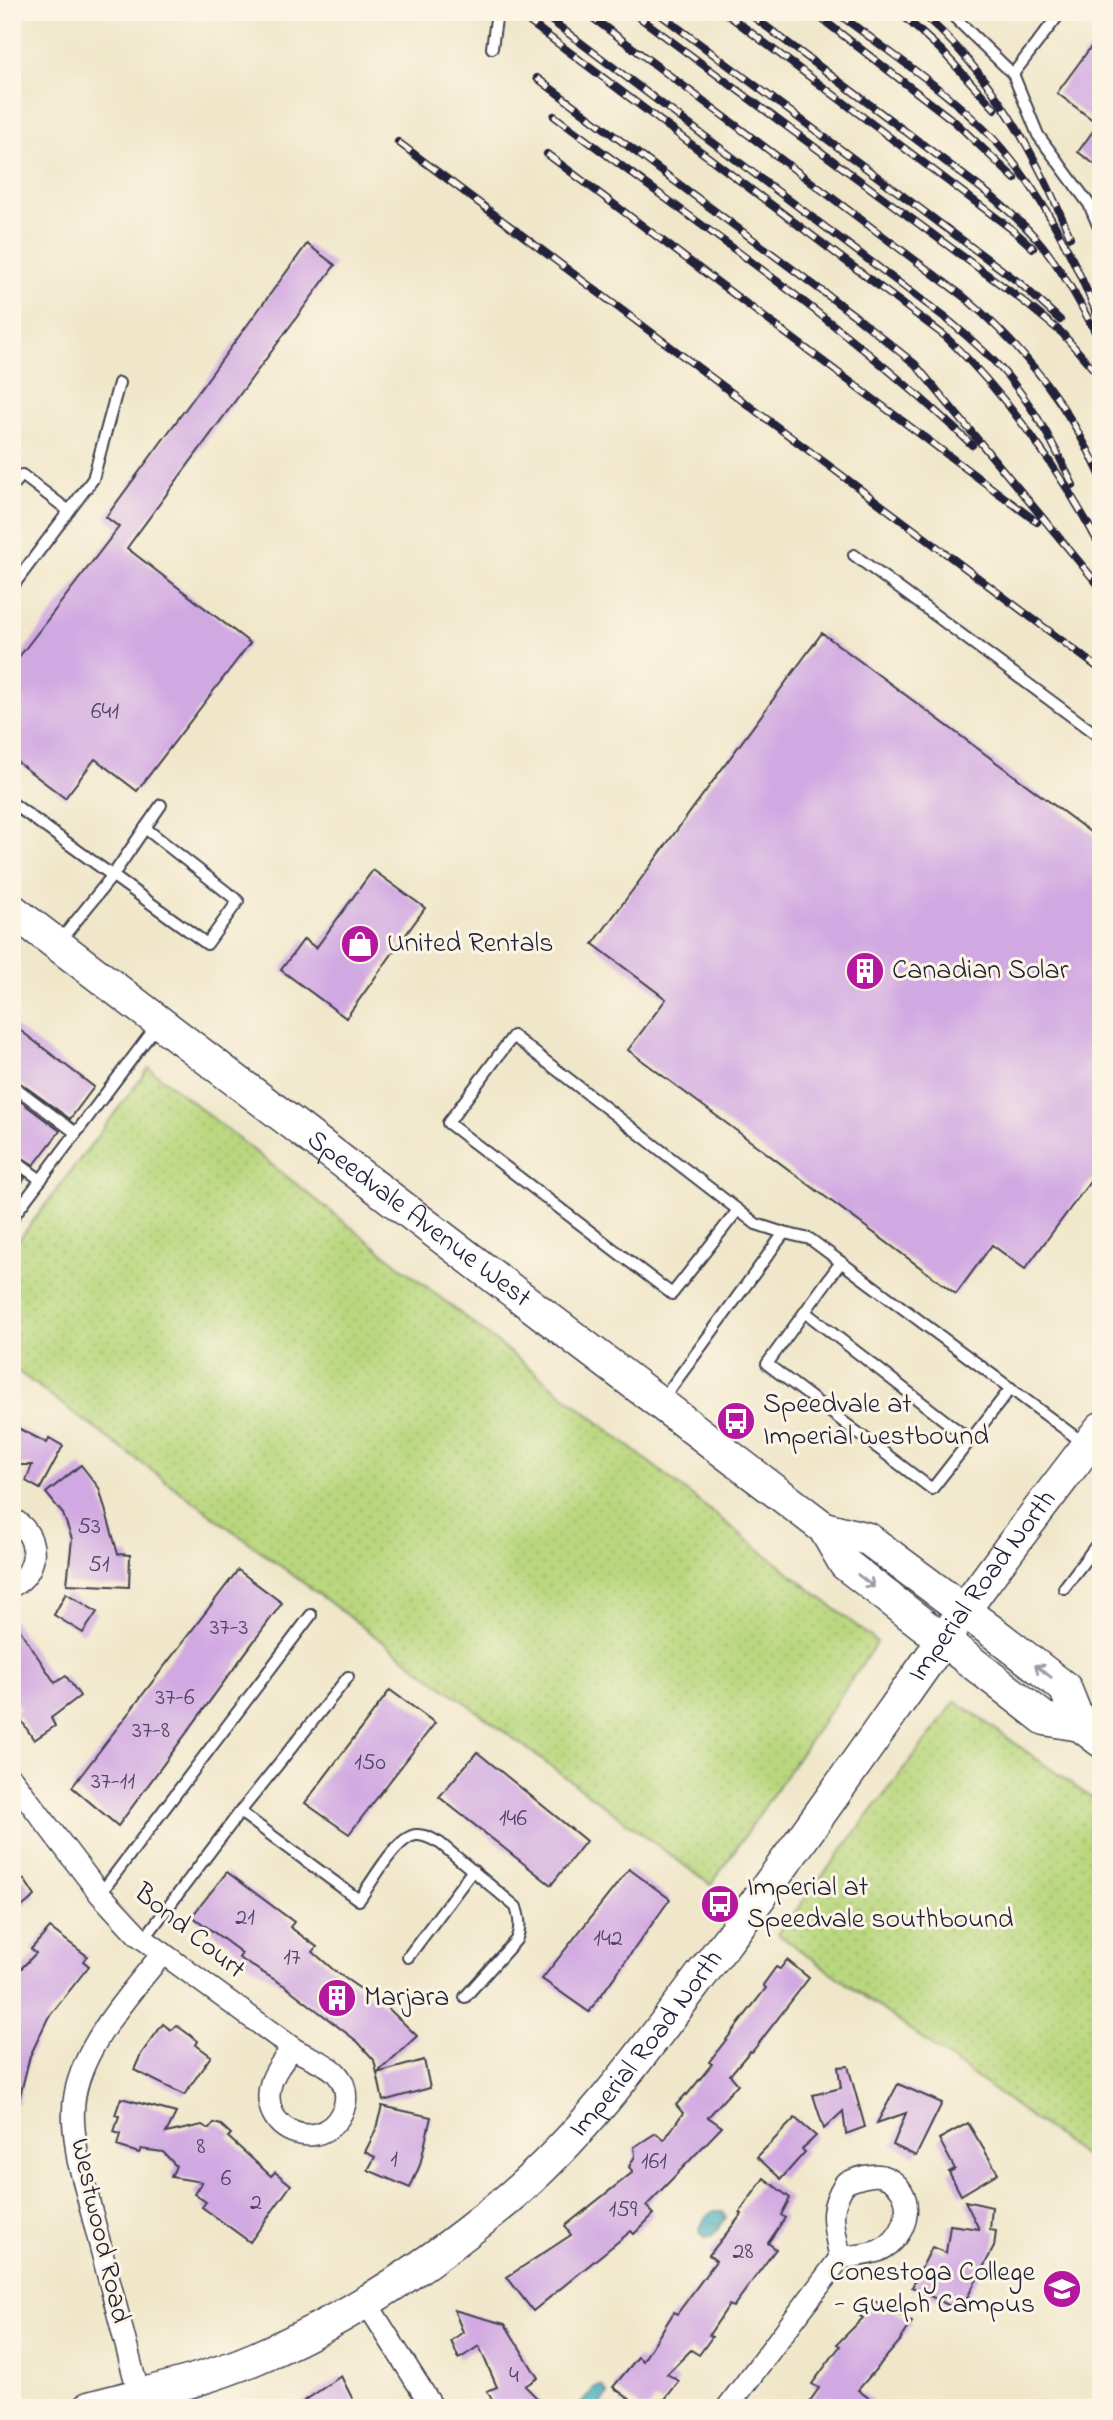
<svg xmlns="http://www.w3.org/2000/svg" width="1113" height="2420" font-family="'Indie Flower',sans-serif">
<style>
.grass{fill:url(#grass-dots);stroke:#6e7c5c;stroke-width:2}
.water{fill:url(#water-ripples);stroke:#30677b;stroke-width:2}
.building{fill:#d1a9e2}
.lines{fill:none;stroke-linecap:round;stroke-linejoin:round}
.lane-casing{stroke:#414050;stroke-width:14}
.street-casing{stroke:#414050;stroke-width:24}
.secondary-casing{stroke:#414050;stroke-width:35}
.lane{stroke:#fff;stroke-width:10}
.street{stroke:#fff;stroke-width:21}
.secondary{stroke:#fff;stroke-width:32}
.rail-casing{stroke:#22223b;stroke-width:8}
.rail{stroke:#fcf5e5;stroke-width:5;stroke-dasharray:16;stroke-linecap:butt}
.oneway{stroke:#9c9ca7}
.labels{text-anchor:middle;dominant-baseline:central;stroke-width:6;stroke-linejoin:round;paint-order:stroke}
.number-label{font-size:24px;fill:#4e4465}
.poi-label{font-size:28px;fill:#22223b;stroke:#fcf5e5;text-anchor:start}
.street-label{font-size:28px;fill:#22223b;stroke:#fcf5e5}
</style>
<defs>
<pattern id="grass-dots" width="8" height="8" patternUnits="userSpaceOnUse" patternTransform="scale(1.75)"><rect width="8" height="8" fill="#b9d77e"/><path d="M2 2h.1M6 6h.1" fill="none" stroke="#9fb86e" stroke-width="1.8" stroke-linecap="round"/></pattern>
<pattern id="water-ripples" width="26" height="14" patternUnits="userSpaceOnUse" patternTransform="scale(1.75)"><rect width="26" height="14" fill="#3dacbb"/><path d="M2 4q2-2 4 0t4 0M15 11q2-2 4 0t4 0" fill="none" stroke="#338c99"/></pattern>
</defs>
<rect width="100%" height="100%" fill="#fcf5e5"/>
<filter id="ink" filterUnits="userSpaceOnUse"><feTurbulence type="fractalNoise" baseFrequency=".0143" numOctaves="2"/><feDisplacementMap in="SourceGraphic" scale="14" xChannelSelector="R" yChannelSelector="G"/><feConvolveMatrix kernelMatrix="1 2 1 2 8 2 1 2 1" color-interpolation-filters="sRGB"/></filter>
<filter id="wash" filterUnits="userSpaceOnUse"><feTurbulence type="fractalNoise" baseFrequency=".00686" numOctaves="4" result="noise"/><feDisplacementMap in="SourceGraphic" scale="28" xChannelSelector="R" yChannelSelector="G"/><feGaussianBlur stdDeviation="1.57" result="paint"/><feColorMatrix in="noise" values="0 0 0 0 0 0 0 0 0 0 0 0 0 0 0 0 0 1.4 0 .05"/><feComposite in="paint" operator="in"/></filter>
<g filter="url(#wash)">
<rect width="100%" height="100%" fill="#f0e7ca"/>
<g class="grass">
<polygon points="149,1068 877,1642 711,1885 12,1367 12,1249"/>
<polygon points="956,1701 1101,1805 1101,2168 778,1934"/>
</g>
<g class="water">
<path d="M714,2211h9l3,7 -14,18 -8,2 -4,-7c1,-9 6,-15 14,-20z"/>
<polygon points="602,2386 608,2395 598,2408 581,2408 581,2404 595,2387"/>
</g>
<g id="blocks">
<g class="building">
<polygon points="1101,33 1101,169 1078,152 1098,124 1057,93"/>
<polygon points="307,244 335,265 127,548 250,643 137,791 95,759 65,798 12,758 12,666 119,527 106,517"/>
<polygon points="822,633 1101,840 1101,1167 1025,1269 992,1245 956,1294 628,1050 666,999 593,944"/>
<polygon points="373,870 425,908 346,1018 281,970 304,939 316,948"/>
<polygon points="12,1024 94,1087 70,1119 12,1077"/>
<polygon points="12,1095 60,1131 34,1165 12,1151"/>
<polygon points="12,1169 25,1178 12,1195"/>
<polygon points="12,1425 47,1443 49,1438 63,1446 40,1489 26,1481 32,1465 12,1465"/>
<polygon points="81,1465 99,1488 118,1554 130,1555 129,1587 67,1584 72,1539 63,1514 46,1493"/>
<polygon points="238,1570 282,1603 118,1826 72,1787"/>
<polygon points="66,1593 97,1612 83,1633 54,1615"/>
<polygon points="12,1618 55,1683 66,1676 80,1696 51,1718 55,1726 34,1740 16,1712 20,1708 12,1697"/>
<polygon points="390,1690 435,1723 349,1834 305,1803"/>
<polygon points="477,1752 586,1841 551,1885 439,1797"/>
<polygon points="629,1869 670,1899 589,2012 542,1979"/>
<polygon points="227,1872 294,1922 290,1927 317,1947 313,1952 336,1972 387,2007 417,2036 377,2073 374,2060 358,2042 285,1986 239,1958 242,1953 192,1916"/>
<polygon points="24,1879 35,1896 12,1915 12,1888"/>
<polygon points="50,1928 87,1956 83,1961 89,1966 48,2018 30,2056 18,2104 12,2103 12,2057 18,2044 12,2041 12,1978 36,1953 31,1949"/>
<polygon points="787,1960 809,1978 752,2052 750,2051 730,2075 738,2084 708,2117 722,2127 646,2206 654,2214 634,2234 631,2231 533,2311 507,2277 571,2235 565,2226 633,2172 629,2167 635,2156 634,2147 656,2133 664,2140 683,2113 676,2105 686,2094 687,2095 712,2064 709,2062 766,1988 763,1985 776,1967 780,1969"/>
<polygon points="163,2024 171,2030 176,2025 198,2041 196,2045 211,2056 184,2095 134,2070 141,2054"/>
<polygon points="424,2060 430,2088 383,2101 377,2073"/>
<polygon points="848,2066 865,2127 846,2134 843,2111 824,2129 813,2095 841,2088 838,2067"/>
<polygon points="898,2084 942,2103 916,2156 893,2145 906,2113 877,2123"/>
<polygon points="121,2098 176,2113 166,2133 202,2125 209,2129 214,2123 221,2125 231,2134 228,2137 271,2176 275,2172 291,2185 250,2242 202,2207 206,2202 194,2194 202,2182 171,2177 176,2166 163,2152 141,2149 139,2153 117,2146 120,2134 114,2132 119,2116 115,2115"/>
<polygon points="382,2106 431,2117 420,2165 410,2188 368,2170 375,2157 365,2152 375,2132"/>
<polygon points="795,2118 816,2136 802,2149 805,2152 781,2179 757,2157"/>
<polygon points="968,2123 998,2173 961,2195 949,2172 955,2169 939,2139"/>
<polygon points="764,2178 790,2198 781,2215 785,2218 768,2243 776,2249 733,2307 729,2305 709,2335 712,2337 699,2355 691,2350 667,2374 679,2381 662,2403 655,2400 649,2408 642,2408 613,2387 638,2357 643,2361 674,2312 677,2314 716,2261 709,2255 742,2214 740,2212"/>
<polygon points="965,2201 992,2207 990,2230 996,2231 994,2247 960,2311 912,2287 932,2247 946,2253 950,2225 979,2229"/>
<polygon points="873,2301 885,2305 912,2322 900,2341 858,2390 882,2408 805,2408 819,2388 812,2384 840,2346 837,2344 863,2318 860,2316"/>
<polygon points="454,2310 505,2324 538,2378 525,2386 547,2408 497,2408 487,2391 497,2387 479,2346 459,2359 451,2341 463,2332"/>
<polygon points="341,2376 357,2408 294,2408"/>
</g>
</g>
</g>
<g filter="url(#ink)">
<use href="#blocks" fill-opacity="0" stroke="#414050" stroke-width="2"/>
<g class="lines">
<g class="lane-casing">
<g id="lane">
<polyline points="949,12 1013,74 1061,12"/>
<polyline points="492,48 497,12"/>
<polyline points="1013,74 1038,135 1089,204 1101,232"/>
<polyline points="12,487 22,475 69,511"/>
<polyline points="854,555 1101,738"/>
<polyline points="12,587 93,479 119,383"/>
<polyline points="12,803 207,944 238,901 145,828 113,875 59,942"/>
<polyline points="145,828 161,805"/>
<polyline points="12,1085 76,1133"/>
<polyline points="12,1159 41,1180"/>
<polyline points="738,1210 672,1294 448,1123 513,1036 738,1210 756,1224 784,1233"/>
<polyline points="12,1218 158,1024"/>
<polyline points="841,1262 767,1364 932,1489 1011,1388"/>
<polyline points="805,1312 970,1440"/>
<polyline points="662,1400 784,1233 810,1239 1101,1456"/>
<polyline points="1064,1588 1101,1539"/>
<path d="M240,1812l119,88c12,-16 37,-63 57,-65 9,-1 18,5 25,9l75,63c4,13 5,21 0,33l-51,57"/>
<polyline points="100,1894 311,1615"/>
<polyline points="144,1939 240,1812 348,1677"/>
<polyline points="408,1957 473,1870"/>
</g>
</g>
<g class="street-casing">
<g id="street">
<path d="M12,1519c28,14 29,53 0,67"/>
<path d="M12,1779l88,115 38,41 152,111c14,11 37,16 47,28 7,8 10,19 8,30 -16,55 -92,30 -73,-24 4,-11 13,-22 20,-32"/>
<polyline points="366,2302 433,2408"/>
<path d="M139,2395l-61,-235c-3,-22 -7,-44 -3,-65 9,-51 56,-103 88,-142"/>
<path d="M727,2408l113,-150c12,-2 27,-3 38,-7 33,-13 41,-63 4,-75 -11,-3 -26,3 -37,7 -19,30 -10,43 -5,75"/>
</g>
</g>
<g class="secondary-casing">
<g id="secondary">
<path id="s1" d="M12,910l812,618 21,36 200,155 35,6 21,16"/>
<polyline points="824,1528 868,1539 994,1633 1065,1688 1080,1725"/>
<path id="s2" d="M89,2408c56,-15 114,-27 167,-50 91,-38 176,-95 251,-158 85,-72 150,-167 217,-255 88,-116 169,-236 254,-354 40,-55 82,-109 123,-163"/>
</g>
</g>
<use href="#lane" class="lane"/>
<use href="#street" class="street"/>
<use href="#secondary" class="secondary"/>
<g class="rail-casing">
<g id="rail">
<path d="M540,12l407,307c23,20 48,40 66,64 25,31 43,66 60,102"/>
<path d="M585,12l379,285c60,51 105,108 137,180"/>
<polyline points="632,12 1023,301 1062,333 1101,378"/>
<polyline points="657,12 1021,284 1060,320"/>
<polyline points="724,12 1014,231 1033,248"/>
<path d="M747,12l243,183c21,18 42,36 58,58 21,28 37,60 53,90"/>
<polyline points="813,12 955,122 1015,179"/>
<path d="M836,12c50,38 105,74 150,119 51,52 85,120 112,186"/>
<polyline points="899,12 942,51 995,109"/>
<path d="M920,12c70,59 116,141 150,225"/>
<path d="M523,17l422,319c63,61 115,134 156,212"/>
<polyline points="537,78 854,315 915,364 1101,588"/>
<path d="M554,116c142,106 290,207 418,329"/>
<polyline points="398,142 1101,670"/>
<polyline points="547,154 1037,522"/>
</g>
</g>
<use href="#rail" class="rail"/>
</g>
<defs><path id="oneway-shaft" d="M-6 0H5M1.5-3L5.5 0L1.5 3" fill="none" stroke-width="1.6" stroke-linecap="round" stroke-linejoin="round" transform="scale(1.75)"/></defs>
<g class="oneway">
<use href="#oneway-shaft" transform="translate(866 1581) rotate(38)"/>
<use href="#oneway-shaft" transform="translate(1043 1671) rotate(-142)"/>
</g>
</g>
<defs>
<g id="shop-disc" transform="scale(2.0125)"><circle r="9.5" fill="#b5179e" stroke="#fcf5e5"/><path d="M-5-2.5h2.3a2.7 3.5 0 0 1 5.4 0H5L5.5 6h-11ZM-1.5-2.5h3a1.5 2.3 0 0 0-3 0Z" fill="#fff"/></g>
<g id="building-disc" transform="scale(2.0125)"><circle r="9.5" fill="#b5179e" stroke="#fcf5e5"/><path d="M-4-6H4V6H1V3H-1V6H-4ZM-2.5-4.3h1.7v1.8h-1.7ZM.8-4.3h1.7v1.8H.8ZM-2.5-1h1.7V.8h-1.7ZM.8-1h1.7V.8H.8Z" fill="#fff"/></g>
<g id="bus-disc" transform="scale(2.0125)"><circle r="9.5" fill="#b5179e" stroke="#fcf5e5"/><path d="M-5-6H5V4H4V6H2V4H-2V6H-4V4H-5ZM-3.5-4V0h7V-4ZM-3.5 1.2v1.5H-2V1.2ZM2 1.2v1.5H3.5V1.2Z" fill="#fff"/></g>
<g id="university-disc" transform="scale(2.0125)"><circle r="9.5" fill="#b5179e" stroke="#fcf5e5"/><path d="M0-5L7-2L0 1L-7-2ZM-4 1L0 2.5L4 1V4Q0 6-4 4Z" fill="#fff"/></g>
</defs>
<g fill-rule="evenodd">
<use href="#shop-disc" x="360" y="944"/>
<use href="#building-disc" x="865" y="971"/>
<use href="#bus-disc" x="736" y="1421"/>
<use href="#bus-disc" x="720" y="1904"/>
<use href="#building-disc" x="337" y="1998"/>
<use href="#university-disc" x="1062" y="2289"/>
</g>
<g class="labels">
<g class="number-label">
<text x="105" y="712">641</text>
<text x="89" y="1527">53</text>
<text x="99" y="1565">51</text>
<text x="229" y="1628">37-3</text>
<text x="175" y="1698">37-6</text>
<text x="151" y="1731">37-8</text>
<text x="370" y="1763">150</text>
<text x="113" y="1782">37-11</text>
<text x="513" y="1819">146</text>
<text x="245" y="1918">21</text>
<text x="608" y="1939">142</text>
<text x="292" y="1958">17</text>
<text x="201" y="2147">8</text>
<text x="394" y="2160">1</text>
<text x="654" y="2162">161</text>
<text x="226" y="2179">6</text>
<text x="256" y="2203">2</text>
<text x="623" y="2210">159</text>
<text x="743" y="2252">28</text>
<text x="514" y="2376">4</text>
</g>
<g class="poi-label">
<text x="387" y="944">United Rentals</text>
<text x="892" y="971">Canadian Solar</text>
<text x="763" y="1405">Speedvale at<tspan x="763" dy="32">Imperial westbound</tspan></text>
<text x="747" y="1888">Imperial at<tspan x="747" dy="32">Speedvale southbound</tspan></text>
<text x="364" y="1998">Marjara</text>
<text x="1035" y="2273" text-anchor="end">Conestoga College<tspan x="1035" dy="32">- Guelph Campus</tspan></text>
</g>
<g class="street-label">
<text stroke="none"><textPath href="#s1" startOffset="511">Speedvale Avenue West</textPath></text>
<text stroke="none"><textPath href="#s2" startOffset="1250">Imperial Road North</textPath></text>
<text transform="translate(189 1932) rotate(39)">Bond Court</text>
<text stroke="none"><textPath href="#s2" startOffset="682">Imperial Road North</textPath></text>
<text transform="translate(99 2231) rotate(77)">Westwood Road</text>
</g>
</g>
<rect width="1113" height="2420" fill="none" stroke="#fcf5e5" stroke-width="42"/>
</svg>
